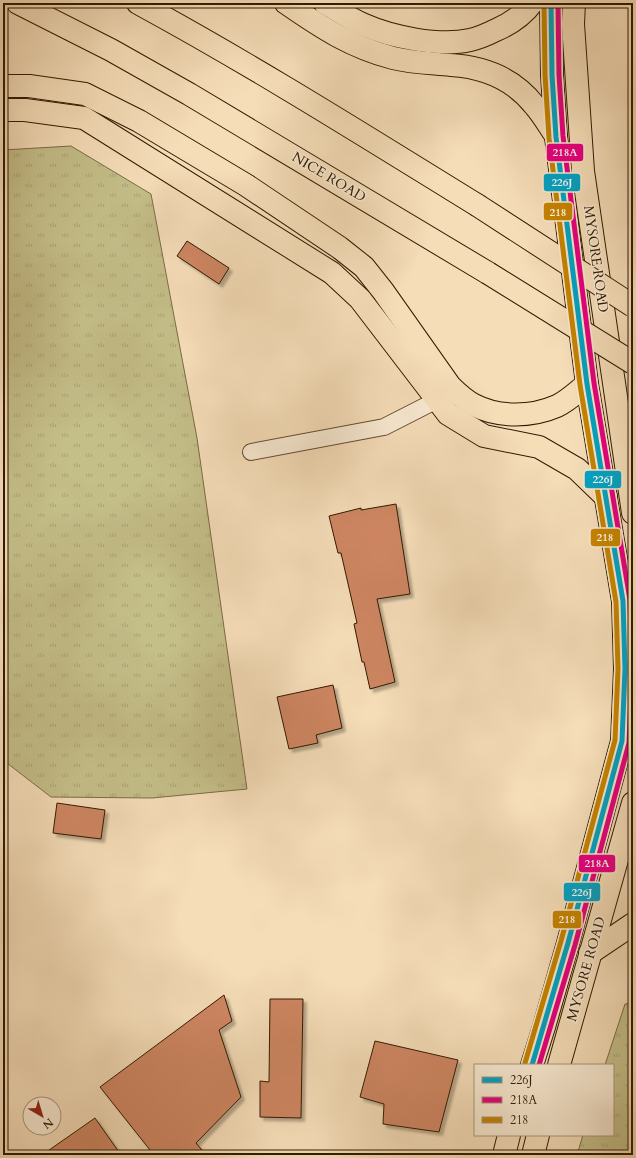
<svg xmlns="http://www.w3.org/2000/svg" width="636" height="1158" font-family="Cardo,serif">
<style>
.grass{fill:url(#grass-tufts);stroke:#7a6c44}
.building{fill:#ce8662;stroke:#301a00;filter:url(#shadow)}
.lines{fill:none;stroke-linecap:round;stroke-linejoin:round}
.street-casing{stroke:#614b2e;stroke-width:18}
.highway-casing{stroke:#301a00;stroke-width:24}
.street{stroke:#f8e9d1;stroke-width:16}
.highway{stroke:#f5ddb8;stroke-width:22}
.highway-bridge-casing{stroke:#301a00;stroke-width:24;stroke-linecap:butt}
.highway-bridge{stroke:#f5ddb8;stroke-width:22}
.bus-1-casing{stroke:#f8e9d1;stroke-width:8}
.bus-2-casing{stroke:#f8e9d1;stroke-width:8}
.bus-3-casing{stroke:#f8e9d1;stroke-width:8}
.bus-1{stroke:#02a2c4;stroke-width:5}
.bus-2{stroke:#e5007d;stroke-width:5}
.bus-3{stroke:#c58300;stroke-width:5}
.labels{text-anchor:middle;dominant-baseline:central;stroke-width:3;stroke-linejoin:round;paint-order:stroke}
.street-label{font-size:14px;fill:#301a00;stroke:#f8e9d1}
.line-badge{stroke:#f8e9d1;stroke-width:1.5}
.badge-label{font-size:11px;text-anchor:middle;font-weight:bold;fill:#fff}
</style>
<defs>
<pattern id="grass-tufts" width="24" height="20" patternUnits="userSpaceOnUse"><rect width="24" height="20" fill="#c4be89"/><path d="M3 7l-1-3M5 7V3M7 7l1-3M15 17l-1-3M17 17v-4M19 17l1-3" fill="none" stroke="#a9a374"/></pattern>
<filter id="shadow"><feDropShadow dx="3.5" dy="3.5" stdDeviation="1" flood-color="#0004"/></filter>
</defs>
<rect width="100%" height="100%" fill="#f5ddb8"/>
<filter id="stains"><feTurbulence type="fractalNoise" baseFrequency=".005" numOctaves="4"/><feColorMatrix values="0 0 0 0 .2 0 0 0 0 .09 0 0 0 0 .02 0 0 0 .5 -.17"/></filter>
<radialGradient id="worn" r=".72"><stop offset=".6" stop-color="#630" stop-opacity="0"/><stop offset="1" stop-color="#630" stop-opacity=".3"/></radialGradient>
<g class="grass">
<polygon points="71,146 151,194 197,438 247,789 152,798 51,797 3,760 3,150"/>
<polygon points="633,1003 633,1155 577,1155 583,1135 613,1135 613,1065 605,1065 625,1004"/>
</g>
<g class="building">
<polygon points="187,241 229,268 219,284 177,256"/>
<polygon points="396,504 410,594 377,599 395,682 370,689 364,662 362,662 354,624 357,623 341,553 338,553 329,516 361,508 361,510"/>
<polygon points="333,685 342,728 316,735 318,743 289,749 277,697"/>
<polygon points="57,803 105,810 101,839 53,833"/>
<polygon points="224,995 232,1021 219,1030 241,1097 196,1143 206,1155 154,1155 100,1087"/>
<polygon points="270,999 303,999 301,1118 260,1117 260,1081 269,1082"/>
<polygon points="375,1041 458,1060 439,1132 383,1124 384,1104 360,1097"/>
<polygon points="95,1118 121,1155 42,1155"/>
</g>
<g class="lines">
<g class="street-casing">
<polyline id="street" points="251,452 384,427 437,400"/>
</g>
<g class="highway-casing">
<g id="highway">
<polyline points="18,3 111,50 189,94 488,273"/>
<path d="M138,3c116,63 227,133 339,202"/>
<path d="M286,3c36,25 65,44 107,55 20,5 38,5 58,7 33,2 63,14 84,41 8,9 14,20 21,30"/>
<path d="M325,3c12,7 24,15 37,21 29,13 77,23 108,16 9,-2 18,-6 26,-10 14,-6 27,-15 36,-27"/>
<polyline points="574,3 573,24 583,171 633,513"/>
<path d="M3,86h26l56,8 54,27 107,64 94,63 24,19 19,24 67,95c7,7 14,14 24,19 25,13 58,12 83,1 11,-5 21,-15 30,-22"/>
<polyline points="3,110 25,110 84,118 332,273 360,299 448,414 484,436 539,447 577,469 606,497"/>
<polyline points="590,953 633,924"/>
<polyline points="532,1065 544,1027 568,943 622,741 625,669 623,601 587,384 556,137 552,75 551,3"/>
<polyline points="559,1065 633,803"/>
<polyline points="504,1155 509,1135"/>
<polyline points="533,1155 538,1135"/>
</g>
</g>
<use href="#street" class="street"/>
<use href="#highway" class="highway"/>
<g class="highway-bridge-casing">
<g id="highway-bridge">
<polyline points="477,205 633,306"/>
<polyline points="488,273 633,363"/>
</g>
</g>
<use href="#highway-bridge" class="highway-bridge"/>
<g class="bus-1-casing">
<polyline id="bus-1" points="532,1065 568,943 622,741 625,669 623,601 587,384 556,137 552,75 551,3"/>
</g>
<g class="bus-2-casing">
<polyline id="bus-2" points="539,1065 575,945 629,743 632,669 630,600 594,383 563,136 559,75 558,3"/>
</g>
<g class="bus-3-casing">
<polyline id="bus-3" points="525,1063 561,941 615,740 618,669 616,602 580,385 549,138 545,75 544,3"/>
</g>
<use href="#bus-1" class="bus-1"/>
<use href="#bus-2" class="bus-2"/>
<use href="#bus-3" class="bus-3"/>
</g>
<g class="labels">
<g class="street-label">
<text transform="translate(329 177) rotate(31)">NICE ROAD</text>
<text transform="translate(596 259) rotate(82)">MYSORE ROAD</text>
<text transform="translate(586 969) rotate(-74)">MYSORE ROAD</text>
</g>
</g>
<g class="line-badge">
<rect x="546" y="143" width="38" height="19" rx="4" fill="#e5007d"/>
<rect x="543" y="173" width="38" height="19" rx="4" fill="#02a2c4"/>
<rect x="543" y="202" width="30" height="19" rx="4" fill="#c58300"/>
<rect x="584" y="470" width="38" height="19" rx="4" fill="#02a2c4"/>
<rect x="590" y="528" width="31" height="19" rx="4" fill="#c58300"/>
<rect x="578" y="854" width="38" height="19" rx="4" fill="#e5007d"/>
<rect x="563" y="882" width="38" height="20" rx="4" fill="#02a2c4"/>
<rect x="552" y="910" width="30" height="19" rx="4" fill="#c58300"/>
</g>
<g class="badge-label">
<text x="565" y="156">218A</text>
<text x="562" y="186">226J</text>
<text x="558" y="216">218</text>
<text x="603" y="483">226J</text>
<text x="605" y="541">218</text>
<text x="597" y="867">218A</text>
<text x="582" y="896">226J</text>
<text x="567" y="923">218</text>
</g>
<rect width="636" height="1158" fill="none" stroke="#f5ddb8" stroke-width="16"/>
<rect x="4" y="4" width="628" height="1150" fill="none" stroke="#301a00" stroke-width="2"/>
<rect x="8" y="8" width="620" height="1142" fill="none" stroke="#301a00"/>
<rect x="474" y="1064" width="140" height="72" fill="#f8e9d1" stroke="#a8967d"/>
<rect x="482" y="1077" width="20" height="6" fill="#02a2c4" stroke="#a8967d"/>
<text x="510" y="1084" font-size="12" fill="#301a00">226J</text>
<rect x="482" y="1097" width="20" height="6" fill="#e5007d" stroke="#a8967d"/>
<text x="510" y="1104" font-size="12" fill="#301a00">218A</text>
<rect x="482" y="1117" width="20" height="6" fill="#c58300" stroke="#a8967d"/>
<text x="510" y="1124" font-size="12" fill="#301a00">218</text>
<g transform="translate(42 1116) rotate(142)"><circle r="19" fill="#f8e9d1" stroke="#a8967d"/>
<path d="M0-3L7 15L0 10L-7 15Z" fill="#8f2418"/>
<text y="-6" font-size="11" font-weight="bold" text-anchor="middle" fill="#301a00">N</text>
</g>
<rect width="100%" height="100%" filter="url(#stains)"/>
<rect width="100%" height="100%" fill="url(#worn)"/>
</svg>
